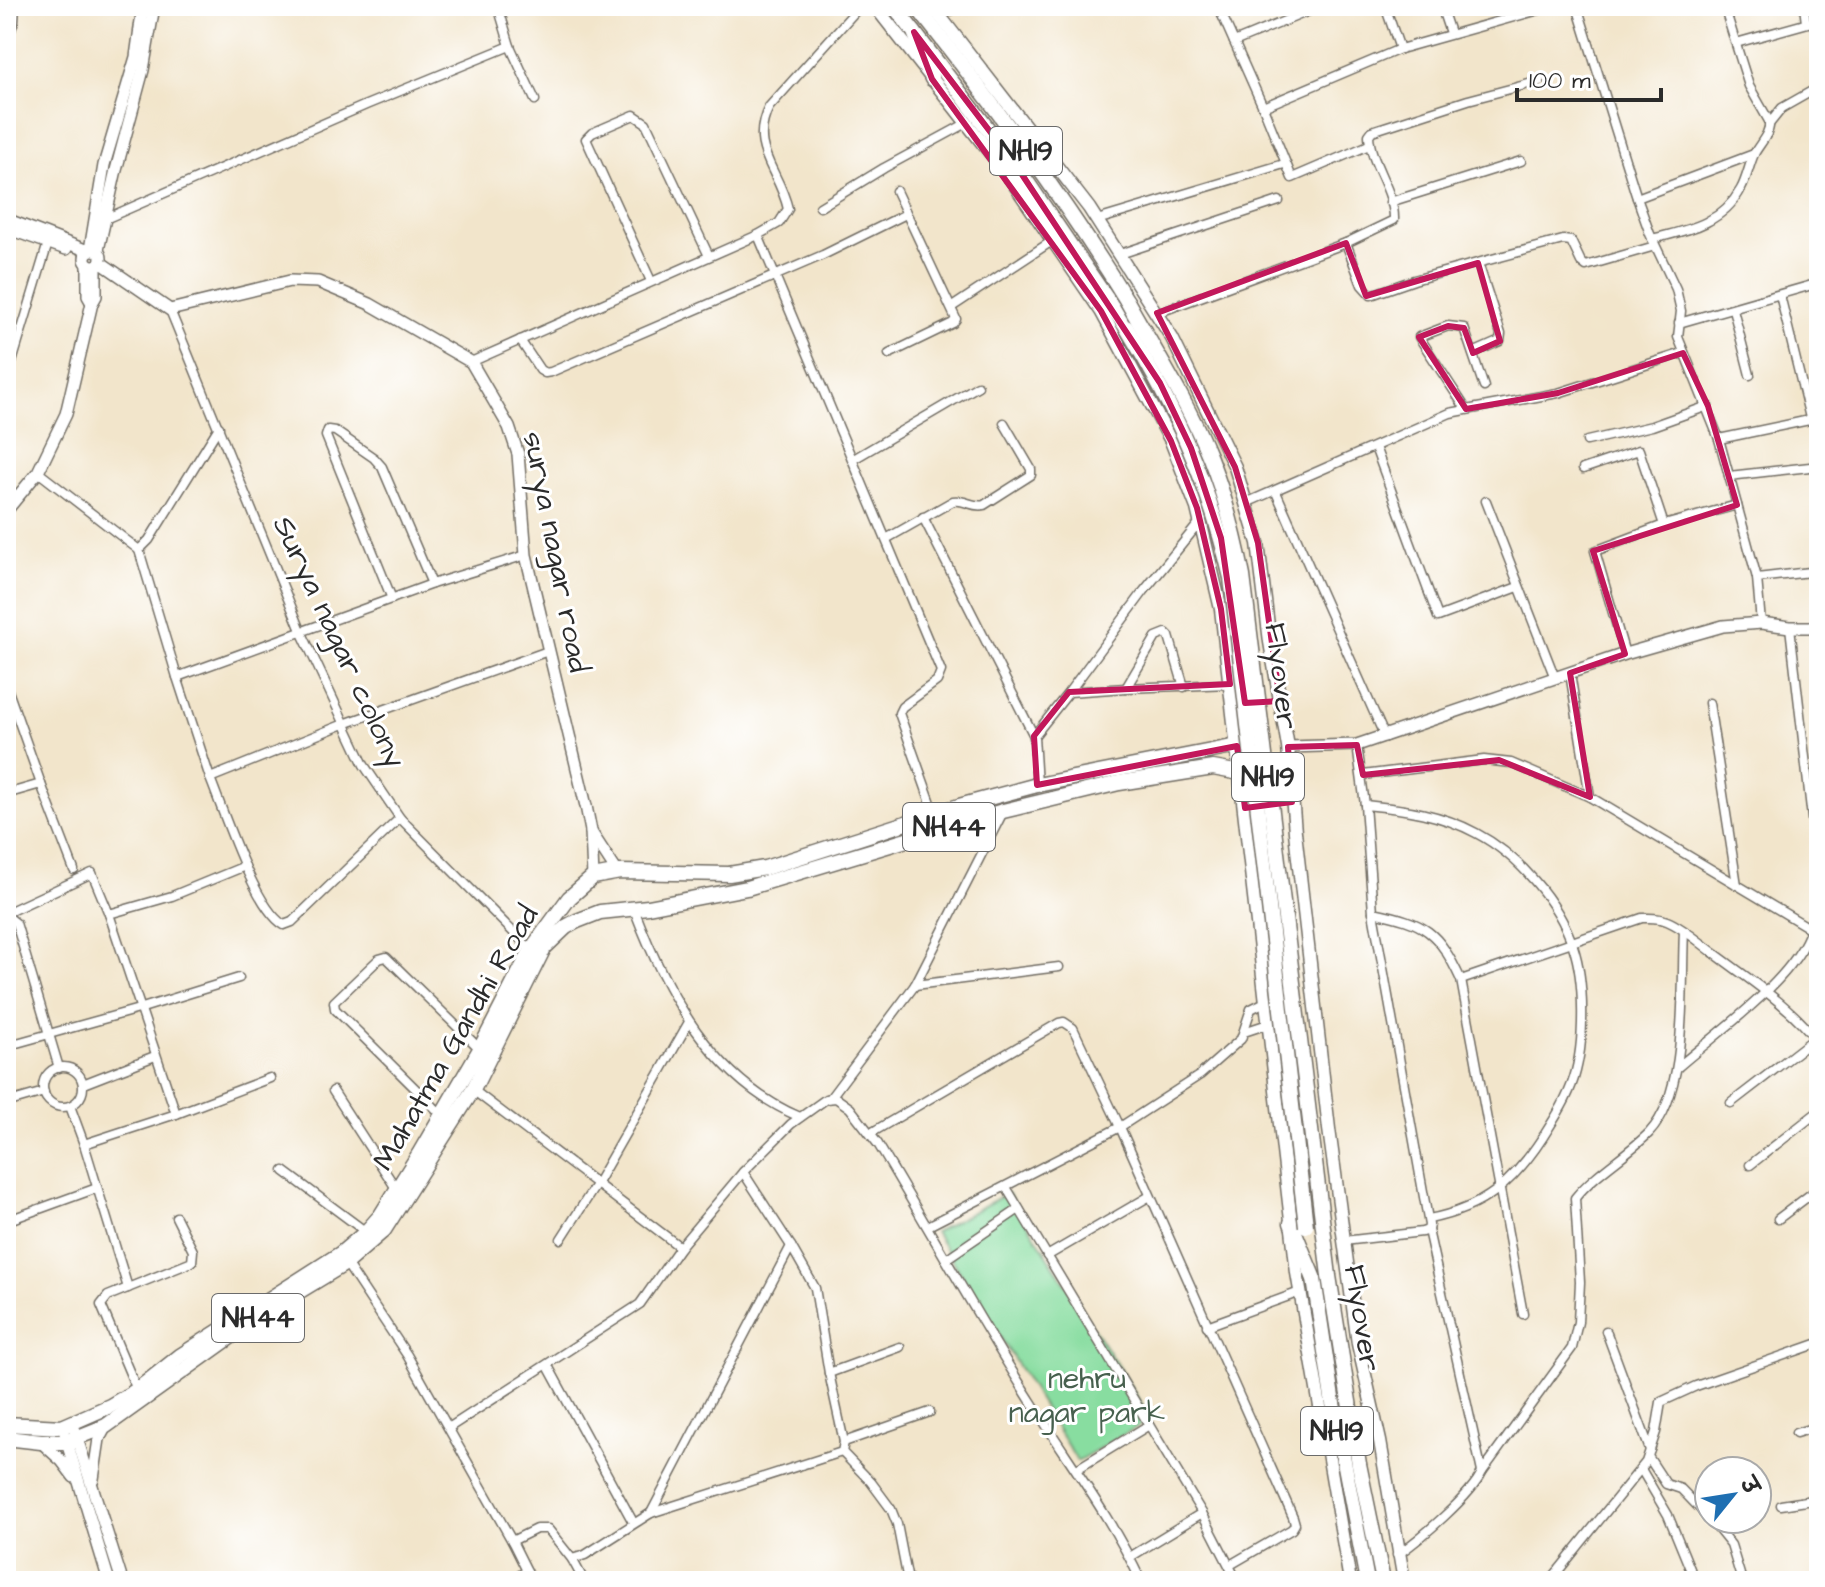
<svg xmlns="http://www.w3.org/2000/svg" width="1825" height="1587" font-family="'Architects Daughter','Playpen Sans Deva',sans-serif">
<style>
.green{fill:#88dda0;stroke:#5a8466;stroke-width:2}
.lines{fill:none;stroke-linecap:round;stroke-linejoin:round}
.street-casing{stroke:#716c63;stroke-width:11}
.secondary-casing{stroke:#716c63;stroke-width:14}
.primary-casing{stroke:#716c63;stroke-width:15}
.highway-casing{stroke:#716c63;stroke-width:17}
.street{stroke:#fff;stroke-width:8}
.secondary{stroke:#fff;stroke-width:11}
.primary{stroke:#fff;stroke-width:12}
.highway{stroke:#fff;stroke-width:14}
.highway-bridge-casing{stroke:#716c63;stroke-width:17;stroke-linecap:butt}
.highway-bridge{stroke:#fff;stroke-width:14}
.marked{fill:none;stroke:#c2185b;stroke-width:6;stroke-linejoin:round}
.labels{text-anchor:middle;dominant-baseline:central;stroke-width:6;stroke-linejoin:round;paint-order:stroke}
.shield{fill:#fff;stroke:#6b6b6b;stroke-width:2}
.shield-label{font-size:28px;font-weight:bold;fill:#2b2b2b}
.street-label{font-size:30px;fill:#2b2b2b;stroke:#fff}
.park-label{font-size:30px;fill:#47604e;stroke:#fff}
</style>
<rect width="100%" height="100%" fill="#fff"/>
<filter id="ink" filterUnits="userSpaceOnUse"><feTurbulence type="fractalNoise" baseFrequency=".0125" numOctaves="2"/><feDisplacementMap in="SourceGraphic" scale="16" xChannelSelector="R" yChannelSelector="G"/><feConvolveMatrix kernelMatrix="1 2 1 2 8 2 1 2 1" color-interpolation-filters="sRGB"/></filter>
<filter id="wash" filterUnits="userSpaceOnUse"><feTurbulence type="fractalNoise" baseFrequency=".006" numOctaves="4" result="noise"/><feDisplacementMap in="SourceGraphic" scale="32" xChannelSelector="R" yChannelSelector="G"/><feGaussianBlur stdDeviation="1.8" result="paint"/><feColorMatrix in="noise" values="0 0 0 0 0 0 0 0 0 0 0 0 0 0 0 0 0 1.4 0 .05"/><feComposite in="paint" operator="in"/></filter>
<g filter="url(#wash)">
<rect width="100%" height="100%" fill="#f2e5cb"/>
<polygon class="green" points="1008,1193 1151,1419 1077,1461 935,1232"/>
</g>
<g filter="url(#ink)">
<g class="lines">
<g class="street-casing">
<g id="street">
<polyline points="300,6 307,10 323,6"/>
<polyline points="498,6 510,46 535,100"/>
<polyline points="1218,6 1263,107 1292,178 1369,145"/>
<polyline points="1385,6 1400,49"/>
<polyline points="1441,6 1450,33"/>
<polyline points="1577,6 1636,195 1650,234 1676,289 1681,311 1678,337 1719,439 1757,578 1761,623"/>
<polyline points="1804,6 1806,23"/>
<polyline points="940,15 963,6"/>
<polyline points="1222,15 1243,6"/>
<polyline points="1234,42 1321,6"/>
<polyline points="1736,43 1819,20"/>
<polyline points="6,44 14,21 15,6"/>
<polyline points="1263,107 1400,49 1553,6"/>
<polyline points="1770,123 1782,108 1819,87"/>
<polyline points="1637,198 1754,154"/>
<polyline points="1390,202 1521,161"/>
<polyline points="820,207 884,168 967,123"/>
<polyline points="105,219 366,105 510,46"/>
<polyline points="1097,220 1284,164"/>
<polyline points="758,235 941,671 937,681 902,707 899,713 935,814"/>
<path d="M1652,239c36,-9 70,-15 89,-50 6,-11 8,-24 13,-35 6,-11 17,-21 15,-33l-20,-35 -25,-80"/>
<polyline points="1346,243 1362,285 1371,295 1414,280 1563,240 1571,241 1581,262 1586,266 1655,246"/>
<polyline points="1120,254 1279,201"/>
<polyline points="651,281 586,139 592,133 634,115 646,123 709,256"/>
<polyline points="1780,295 1810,418"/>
<polyline points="952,307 1052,241"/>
<polyline points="1733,309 1750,375"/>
<polyline points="170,310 302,633 364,765 400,818 531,950"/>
<path d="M1157,313l189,-70 48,-23c1,-29 -24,-56 -25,-85l3,-4 96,-31 72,-19"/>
<polyline points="1679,323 1819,283"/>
<polyline points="520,340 540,370 545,373 551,372 823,255 906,214"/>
<polyline points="1473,353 1500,341 1501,334 1478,263"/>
<polyline points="889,354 953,323 956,319 896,191"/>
<path d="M471,362l287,-127 21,-12 9,-14c-9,-40 -40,-60 -19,-102l91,-101"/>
<polyline points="6,382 48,243"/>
<polyline points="1466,409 1419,337 1448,326 1464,328 1484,387"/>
<polyline points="1719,439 1819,418"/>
<polyline points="1587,441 1652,426 1708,406"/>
<polyline points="1375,447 1438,617 1518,587"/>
<polyline points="852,460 978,386"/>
<polyline points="1583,469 1639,450 1664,525"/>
<polyline points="38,472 139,550 149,540 219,427"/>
<polyline points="1729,476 1819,466"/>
<polyline points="1276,492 1385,737"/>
<polyline points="1486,501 1555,678"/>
<polyline points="1246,503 1450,413 1558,393 1683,353"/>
<polyline points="923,517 1034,736"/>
<path d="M886,539l67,-38c12,-2 20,7 31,4l47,-30v-6l-27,-46"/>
<polyline points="139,550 177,677 210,778"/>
<polyline points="1757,578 1819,571"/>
<polyline points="392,599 326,436 328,430 335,431 374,458 382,467 432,584"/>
<polyline points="1790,627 1819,879"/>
<polyline points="1625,654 1595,551 1664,525 1737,505"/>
<polyline points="1570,673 1590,797"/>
<polyline points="177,677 432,584 526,555"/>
<polyline points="6,685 41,784"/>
<polyline points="1184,687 1169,636 1166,633 1156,637 1126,688 1230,684"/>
<polyline points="1069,692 1144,591 1200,522"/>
<polyline points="1709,703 1737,885"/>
<polyline points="1363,775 1484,760 1511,763 1590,797 1811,929 1819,931"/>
<polyline points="1037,785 1034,736 1069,692 1126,688"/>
<polyline points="6,794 41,784 74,870"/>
<path d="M1365,805c40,4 76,9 111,28 42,22 82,68 97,113 12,35 12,97 1,132 -7,22 -19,40 -31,59 -30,46 -59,71 -114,82"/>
<path d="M400,818l-108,104 -8,3c-29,-16 -61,-115 -74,-147l134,-54 204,-73"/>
<path d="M634,909c32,84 79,172 166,208"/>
<path d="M1373,912c53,11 65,19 88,68l62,334"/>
<polyline points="6,913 92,873 109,914 176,1114"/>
<polyline points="109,914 172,896 245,866"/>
<polyline points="6,915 16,923 59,1068"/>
<path d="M1461,980l181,-62c9,0 16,-1 25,3 17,7 32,21 47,32 36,27 77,53 105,90"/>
<polyline points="915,985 1059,967"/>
<polyline points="1244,1032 1268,1024"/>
<polyline points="6,1046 139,1009 239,978"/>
<path d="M1678,1067c40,-35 117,-88 133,-138"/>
<circle cx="63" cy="1087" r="20"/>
<polyline points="83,1084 155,1056"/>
<polyline points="473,1090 680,1247"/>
<polyline points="333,1091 397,1190"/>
<polyline points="831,1097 915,985 1003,812"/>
<polyline points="6,1103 44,1092"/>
<polyline points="1731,1103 1819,1035"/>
<polyline points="70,1106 84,1144 176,1114 270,1078"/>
<polyline points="441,1114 335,1009 334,1002 379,959 386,957 480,1049"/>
<polyline points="871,1133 1059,1023 1064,1022 1073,1028 1120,1127 1293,1517 1295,1524 1292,1529 1230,1565"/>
<polyline points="84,1144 128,1288"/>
<polyline points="1750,1165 1819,1111"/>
<polyline points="284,1171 366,1232"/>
<polyline points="1006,1187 1202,1513 1237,1581"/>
<polyline points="1778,1219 1819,1188"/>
<polyline points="6,1221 97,1188"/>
<polyline points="928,1226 1120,1127 1200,1075 1241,1039 1251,1009 1265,1002"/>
<polyline points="561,1239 597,1183 689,1022"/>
<polyline points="1344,1241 1422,1232 1428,1230 1429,1225 1373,912 1365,805 1357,745"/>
<polyline points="1047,1256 1150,1196"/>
<polyline points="946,1259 1019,1209"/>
<polyline points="346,1263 407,1355 512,1541 536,1529 548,1529 572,1559 584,1581"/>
<polyline points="1207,1326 1300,1292"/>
<polyline points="1606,1331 1650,1450"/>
<polyline points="548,1366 633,1522"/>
<polyline points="829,1373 900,1347"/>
<polyline points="137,1390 101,1305 108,1296 192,1262 193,1251 176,1217"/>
<path d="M450,1427l190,-123 40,-57 63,-75 48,-48 35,-25 10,-1 14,10 28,36c52,86 100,174 154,259 37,59 79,114 109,178"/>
<polyline points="1796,1433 1819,1426"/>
<polyline points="844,1442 930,1412"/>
<polyline points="842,1452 871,1482 891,1509 897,1524 908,1581"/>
<polyline points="1649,1458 1666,1484 1681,1489 1709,1518"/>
<polyline points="1077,1469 1149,1425"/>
<polyline points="1641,1469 1668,1515 1695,1581"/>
<path d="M1482,1472l90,-124 6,-26 2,-40 -5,-84c20,-25 51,-42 74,-65 40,-42 32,-146 35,-202"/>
<polyline points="1781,1505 1819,1499"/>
<polyline points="651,1513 791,1246"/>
<polyline points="1710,1519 1731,1545 1742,1581"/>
<polyline points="512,1541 532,1581"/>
<path d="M1397,1555c22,-15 75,-60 85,-83l-54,-242"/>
<polyline points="1130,1557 1202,1513"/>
<polyline points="572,1559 585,1555 651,1513 842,1452 844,1442 829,1373 815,1288 791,1246 743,1172"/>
<polyline points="510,1581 527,1571"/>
<polyline points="1550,1581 1646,1462 1656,1432 1661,1402 1696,1386 1819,1343"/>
</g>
</g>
<g class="secondary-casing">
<g id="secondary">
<polyline points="6,219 88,251"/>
<polyline points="6,228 66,249"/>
<circle cx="93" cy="258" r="8"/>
<polyline points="90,250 104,165 136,57 143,6"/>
<polyline points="98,250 115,174 143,70 154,6"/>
<polyline points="100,262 170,310 290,281 318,282 370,304 471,362 509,427 518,454 526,555 586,806 591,831 593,877"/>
<polyline points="88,264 88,296 92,303"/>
<polyline points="6,511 38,472 66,414 92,303 96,296 96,266"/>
<polyline points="1288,747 1357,745 1625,654 1723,626 1761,623 1790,627 1819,627"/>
<polyline points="591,832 617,872"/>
<polyline points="75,1432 122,1581"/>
<polyline points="65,1436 109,1581"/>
<polyline points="41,1442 62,1461 74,1477"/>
<polyline points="93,1479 99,1439 106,1426"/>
</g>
</g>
<g class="primary-casing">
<g id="primary">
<polyline points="875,6 1010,178 1101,311 1171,441 1197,508 1221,609 1297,1273 1350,1581"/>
<polyline points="932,6 1089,208 1172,338 1235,467 1258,543 1270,642 1288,747 1295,832 1329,1129 1358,1344 1380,1441 1404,1581"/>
</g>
</g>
<g class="highway-casing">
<g id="highway">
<polyline points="894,6 914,32 932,79"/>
<path d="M916,6c75,95 148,192 211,295"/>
<polyline points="914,32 1017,167 1126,327"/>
<polyline points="1291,1223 1314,1279 1332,1398 1367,1581"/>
<polyline points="1329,1276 1359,1464 1383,1581"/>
<polyline points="280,1303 346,1263 384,1230 473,1090 544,948 566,927 577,921 600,912 648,907 747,888 1003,811 1119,783 1213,768 1240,773"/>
<polyline points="6,1424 62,1427 110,1406 137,1390 180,1356 340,1254 366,1232 381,1215 419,1154 480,1049 531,950 569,898 593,877 620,872 729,874 765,868 959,806 1037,785 1237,746"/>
<polyline points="6,1438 41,1442 66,1442 106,1426 250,1323"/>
</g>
</g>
<use href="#street" class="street"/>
<use href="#secondary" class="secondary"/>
<use href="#primary" class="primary"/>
<use href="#highway" class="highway"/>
<g class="highway-bridge-casing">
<g id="highway-bridge">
<path d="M1127,301c29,52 61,102 83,157 15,38 25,78 33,118l86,700"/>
<path d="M1126,327c51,85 82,154 105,251l75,648"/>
</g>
</g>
<use href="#highway-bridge" class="highway-bridge"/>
</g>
</g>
<path class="marked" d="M914,32l103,135 143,216 31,65 30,90 24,165 35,-2 -22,-158 -23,-76 -78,-154 189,-70 20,53 112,-33 22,78 -27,12 -9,-25 -16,-2 -29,11 47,72 92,-16 125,-40 25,53 29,99 -144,46 32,103 -55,19 20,124 -91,-37 -136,15 -6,-30 -69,2 4,55 -47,6 -8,-62 -200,39 -3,-49 35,-44 161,-8 -9,-75 -24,-101 -26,-67 -70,-130 -169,-232z"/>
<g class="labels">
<g class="shield">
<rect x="990" y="127" width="72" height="48" rx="6"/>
<rect x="1232" y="753" width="72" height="48" rx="6"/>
<rect x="903" y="803" width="92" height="48" rx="6"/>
<rect x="212" y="1294" width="92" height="48" rx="6"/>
<rect x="1301" y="1407" width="72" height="48" rx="6"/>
</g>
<g class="shield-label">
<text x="1026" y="151">NH19</text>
<text x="1268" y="777">NH19</text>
<text x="949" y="827">NH44</text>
<text x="258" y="1318">NH44</text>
<text x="1337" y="1431">NH19</text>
</g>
<g class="street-label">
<text transform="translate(556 552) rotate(79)">surya nagar road</text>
<text transform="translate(339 642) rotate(65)">Surya nagar colony</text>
<text transform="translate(1281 676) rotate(83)">Flyover</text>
<text transform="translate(456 1038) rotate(-60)">Mahatma Gandhi Road</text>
<text transform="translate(1362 1318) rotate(81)">Flyover</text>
</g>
<g class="park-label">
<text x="1087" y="1379">nehru<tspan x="1087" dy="34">nagar park</tspan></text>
</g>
</g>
<rect width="1825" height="1587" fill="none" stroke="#fff" stroke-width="32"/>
<g transform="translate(1733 1495) rotate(60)"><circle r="38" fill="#ffffff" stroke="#aaaaaa" stroke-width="2"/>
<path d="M0-6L14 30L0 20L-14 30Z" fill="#1f6fb2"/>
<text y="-12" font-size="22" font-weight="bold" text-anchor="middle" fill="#2b2b2b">उ</text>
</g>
<path d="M1517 88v12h144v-12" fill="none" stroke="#2b2b2b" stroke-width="4"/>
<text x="1529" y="88" font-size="24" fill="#2b2b2b" stroke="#ffffff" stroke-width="6" paint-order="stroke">100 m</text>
</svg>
